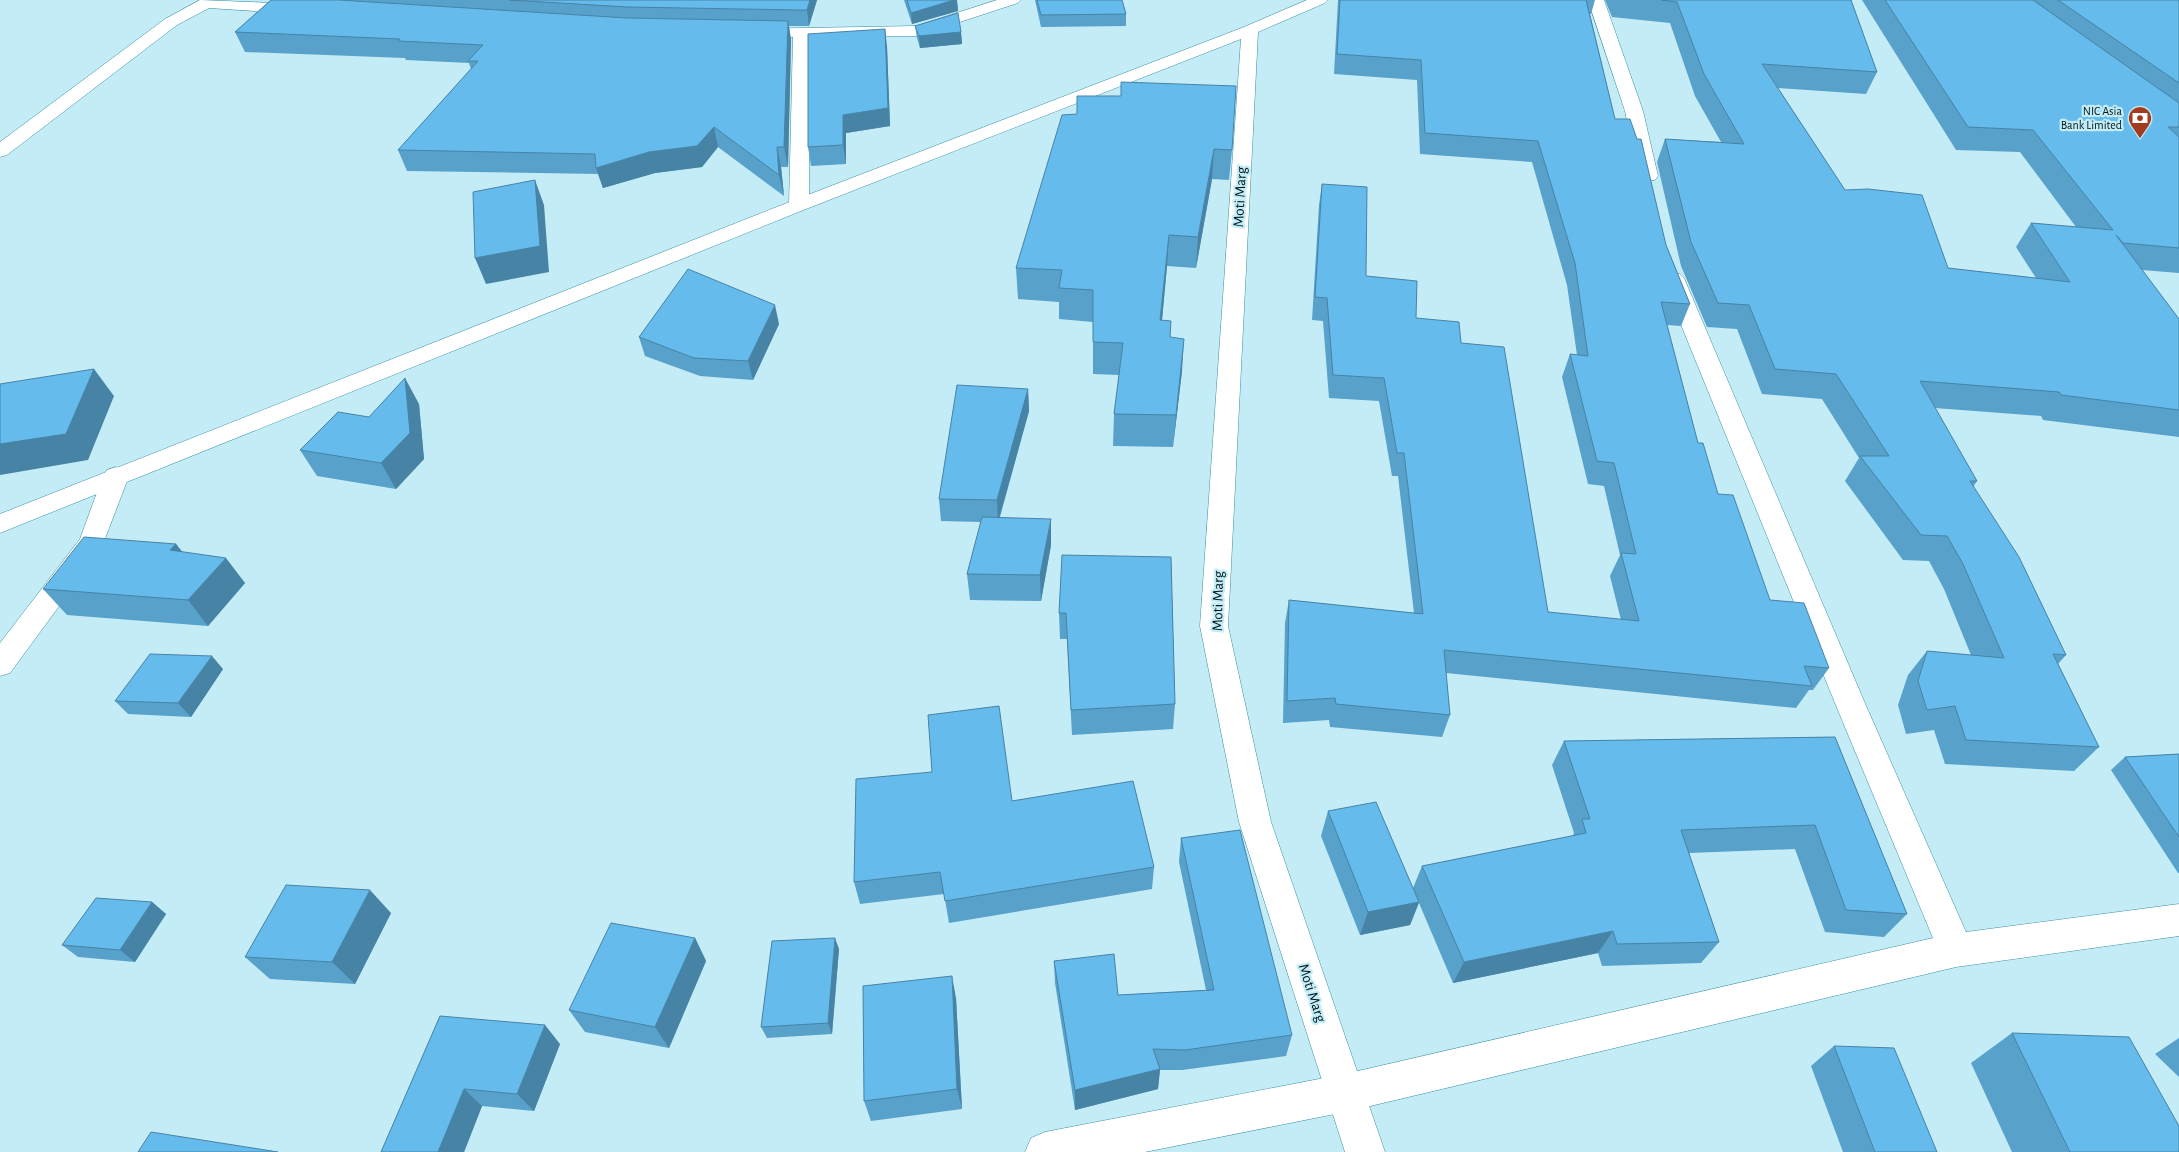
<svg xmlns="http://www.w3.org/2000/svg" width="2179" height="1152" font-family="'Alegreya Sans',sans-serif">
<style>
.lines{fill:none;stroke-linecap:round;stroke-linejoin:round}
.street-casing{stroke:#388fa3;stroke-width:1}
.secondary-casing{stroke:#388fa3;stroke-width:1}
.street{fill:#fff;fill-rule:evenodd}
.secondary{fill:#fff;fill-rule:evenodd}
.wall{fill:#57a1cb}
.shaded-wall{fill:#4783a5}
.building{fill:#65bbec;stroke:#4783a5}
.labels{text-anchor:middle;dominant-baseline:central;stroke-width:4.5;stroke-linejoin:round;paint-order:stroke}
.far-poi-label{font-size:12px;fill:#01171d;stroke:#c4ecf6;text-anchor:end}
.street-label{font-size:15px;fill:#01171d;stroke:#c4ecf6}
</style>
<rect width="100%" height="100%" fill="#c4ecf6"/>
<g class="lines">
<g class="street-casing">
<g id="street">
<polygon points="200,0 300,4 308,9 300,14 209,8 177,25 7,155 0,157 0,142 165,19"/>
<polygon points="997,0 1021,0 1018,3 917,36 809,36 809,205 806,209 792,209 789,205 793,37 752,37 744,32 746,29 916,26"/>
<polygon points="1588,0 1604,0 1643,111 1658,176 1655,180 1641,180 1638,176 1625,111"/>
<polygon points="1673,272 1680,274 1684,278 1867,708 1966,932 2179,904 2179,936 1956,967 1345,1112 1145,1152 1025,1152 1031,1138 1045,1132 1345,1074 1933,938 1837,708 1662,278 1666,274"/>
<polygon points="116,467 125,470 129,476 101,549 10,673 0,676 0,643 80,539 103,476 107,470"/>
</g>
</g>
<g class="secondary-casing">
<polygon id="secondary" points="1307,0 1328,0 1325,3 1258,32 1228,626 1271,822 1385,1152 1345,1152 1239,822 1200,626 1241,39 806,209 0,533 0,514 792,201 1244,27"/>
</g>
<use href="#street" class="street"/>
<use href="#secondary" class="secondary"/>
</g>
<g class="wall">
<polygon points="271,0 817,0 809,26 789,26 791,40 788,167 781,167 784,196 718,147 702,167 655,173 603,188 598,174 407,171 398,150 471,69 469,63 406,60 405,58 245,52 235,32"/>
<polygon points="904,0 957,0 958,11 912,24"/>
<polygon points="1035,0 1122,0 1126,14 1126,26 1041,27"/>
<polygon points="1338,0 1595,0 1591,14 1590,14 1615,119 1666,245 1690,304 1681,326 1667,325 1698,443 1718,494 1770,600 1829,668 1813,690 1809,690 1796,708 1446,673 1450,715 1442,737 1330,727 1329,720 1283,723 1285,623 1289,600 1414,613 1398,476 1392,476 1379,401 1329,398 1323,321 1312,320 1319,205 1322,184 1366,276 1416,318 1461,343 1548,612 1621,620 1610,576 1620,555 1604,486 1588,484 1562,377 1570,354 1577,355 1567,285 1532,162 1420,154 1417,80 1334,74"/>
<polygon points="1605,0 1851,0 1877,72 1866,94 1778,88 1845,190 1948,268 2036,278 2016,247 2031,223 2076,227 2020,152 1956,150 1862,0 2179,0 2179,273 2142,270 2179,319 2179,437 2043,420 2041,416 1935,408 1977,481 1973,487 2066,655 2058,664 2099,747 2074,771 1945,764 1934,730 1906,734 1898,705 1908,675 1927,651 1971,655 1944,589 1929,561 1903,560 1845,481 1859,458 1822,399 1762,394 1737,329 1707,327 1681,266 1657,162 1665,139 1721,142 1695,96 1670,23 1612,17"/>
<polygon points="915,26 961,32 962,44 920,48 917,38"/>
<polygon points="887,46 890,126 846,133 846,164 811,166 808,147"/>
<polygon points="1121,82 1232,150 1229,180 1212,179 1196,268 1167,266 1162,320 1170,337 1182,371 1173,447 1113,446 1114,414 1119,375 1093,374 1093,322 1059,319 1059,302 1018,299 1016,268 1077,114 1121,96"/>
<polygon points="779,324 753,380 700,376 645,356 639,337"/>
<polygon points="1028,389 1029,411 1000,517 1051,545 1041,601 970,600 967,574 981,522 941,521 939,499"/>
<polygon points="419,404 424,459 396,489 317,476 300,450 369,417"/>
<polygon points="176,544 182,552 245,583 208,626 67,615 43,589"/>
<polygon points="1171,557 1175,704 1173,729 1072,735 1067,639 1060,639 1059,613"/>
<polygon points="223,669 191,717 128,714 115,701"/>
<polygon points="1835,737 1907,914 1884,937 1825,932 1795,849 1689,853 1719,942 1701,963 1602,966 1598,953 1453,983 1419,903 1410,925 1360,935 1321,836 1328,811 1413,888 1422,866 1573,836 1574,833 1552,765 1564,741"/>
<polygon points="2179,754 2179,873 2178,873 2111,770 2125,757"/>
<polygon points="1012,801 1154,867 1152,889 949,923 944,894 860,904 854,882"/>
<polygon points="1181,838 1292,1035 1286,1056 1182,1070 1160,1070 1158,1089 1075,1110 1055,983 1054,961 1118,995 1206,990 1179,862"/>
<polygon points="152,902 166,914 135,962 78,957 62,945"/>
<polygon points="391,913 355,984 270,979 245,957"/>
<polygon points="695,938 706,961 669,1048 585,1032 569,1010"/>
<polygon points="839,949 832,1034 767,1038 761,1027"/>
<polygon points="956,998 962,1109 871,1121 864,1101"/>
<polygon points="440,1016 560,1044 534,1111 482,1106 464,1152 381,1152"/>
<polygon points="2012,1033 2179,1152 2012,1152 1971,1063"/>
<polygon points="2179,1038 2179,1077 2155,1054"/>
<polygon points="1834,1046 1937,1152 1843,1152 1811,1066"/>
</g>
<g class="shaded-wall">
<polygon points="810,0 817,0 809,26 807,10"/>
<polygon points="954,0 957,0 958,11 912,24 911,13"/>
<polygon points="788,21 791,40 788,167 784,147"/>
<polygon points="885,29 887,46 890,126 846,133 846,164 843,145 843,115"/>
<polygon points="961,32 962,44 920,48 919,36"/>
<polygon points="714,127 718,147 702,167 655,173 603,188 596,168"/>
<polygon points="777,147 781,167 784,196 779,175"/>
<polygon points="1214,149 1212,179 1196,268 1198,237"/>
<polygon points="535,180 544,205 549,272 486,284 475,258"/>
<polygon points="1169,235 1167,266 1159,352 1160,320"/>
<polygon points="775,305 779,324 753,380 748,361"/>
<polygon points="1184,339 1182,371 1173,447 1176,415"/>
<polygon points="94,369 114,396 88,460 0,475 0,444"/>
<polygon points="405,378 419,404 424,459 396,489 381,463"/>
<polygon points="1028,389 1029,411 998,522 997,500"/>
<polygon points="1051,519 1051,545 1041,601 1040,575"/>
<polygon points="176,544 196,569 170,550"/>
<polygon points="226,558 245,583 208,626 188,600"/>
<polygon points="212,656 223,669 191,717 178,703"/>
<polygon points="370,890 391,913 355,984 332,962"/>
<polygon points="152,902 166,914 135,962 120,950"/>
<polygon points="1419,902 1410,925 1360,935 1368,912"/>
<polygon points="1613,931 1598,953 1453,983 1464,962"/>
<polygon points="695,938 706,961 669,1048 655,1027"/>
<polygon points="835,938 839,949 832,1034 828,1023"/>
<polygon points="952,976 956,998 962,1109 957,1089"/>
<polygon points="545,1025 560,1044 534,1111 517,1094"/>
<polygon points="1160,1069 1158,1089 1075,1110 1075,1090"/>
<polygon points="464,1089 482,1106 464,1152 438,1152"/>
</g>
<g class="building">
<polygon points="271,0 339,0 627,18 788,21 784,147 777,147 779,175 714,127 697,146 649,152 596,168 595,154 398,150 478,61 468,61 483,45 398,41 400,39 235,32"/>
<polygon points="509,0 810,0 807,10 798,10 628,7"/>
<polygon points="907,0 954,0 911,13"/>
<polygon points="1037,0 1122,0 1126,14 1041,15"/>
<polygon points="1340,0 1586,0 1615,119 1630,119 1637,139 1641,139 1666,245 1690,304 1661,302 1698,443 1703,443 1718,494 1733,495 1770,600 1804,603 1829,668 1804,666 1812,686 1444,650 1450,715 1336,704 1335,698 1287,701 1289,600 1423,614 1404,453 1397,453 1384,378 1333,375 1327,298 1315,297 1322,184 1367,187 1366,276 1417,281 1416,318 1459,322 1461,343 1504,347 1548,612 1639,621 1621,553 1636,554 1614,463 1597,461 1570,354 1588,356 1575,263 1538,141 1425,133 1421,60 1337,54"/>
<polygon points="1661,0 1851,0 1877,72 1762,64 1845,190 1868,189 1922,195 1948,268 2070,282 2031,223 2113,230 2033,130 1968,127 1885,0 2033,0 2179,103 2179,127 2168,127 2179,137 2179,248 2123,243 2116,235 2179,319 2179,410 2061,395 2059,392 1920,381 1977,481 1970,481 2019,557 2066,655 2053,654 2099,747 1966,740 1955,706 1927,710 1918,681 1927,651 2004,658 1963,564 1947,536 1921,535 1860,456 1889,456 1836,374 1775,369 1749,305 1718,303 1691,242 1665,139 1744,144 1704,74 1677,2"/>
<polygon points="2058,0 2179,0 2179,83"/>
<polygon points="958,13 961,32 919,36 915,26"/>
<polygon points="885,29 888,108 843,115 843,145 808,147 808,34"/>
<polygon points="1121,82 1236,86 1232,150 1214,149 1198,237 1169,235 1160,320 1171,321 1170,337 1184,339 1176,415 1114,414 1123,343 1093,342 1093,290 1059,288 1062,270 1016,268 1062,115 1077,114 1077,96 1121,96"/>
<polygon points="535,180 540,246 475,258 473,192"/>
<polygon points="688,269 775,305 748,361 694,358 639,337"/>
<polygon points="94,369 66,434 0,444 0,384"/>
<polygon points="405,378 410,433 381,463 300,450 338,412 369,417"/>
<polygon points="957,385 1028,389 997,500 939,499"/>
<polygon points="982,517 1051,519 1040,575 967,574"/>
<polygon points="84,537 176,544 170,550 226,558 188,600 43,589"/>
<polygon points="1062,555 1171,557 1175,704 1071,710 1066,613 1059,613"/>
<polygon points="150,654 212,656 178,703 115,701"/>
<polygon points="999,706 1012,801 1133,781 1154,867 945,901 940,872 854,882 856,779 932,772 928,715"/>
<polygon points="1835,737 1907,914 1846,910 1815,825 1681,830 1719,942 1617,944 1613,931 1464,962 1422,866 1586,833 1582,819 1590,819 1564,741"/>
<polygon points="2179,754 2179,837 2125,757"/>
<polygon points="1376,802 1419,902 1368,912 1328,811"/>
<polygon points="1240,830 1292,1035 1185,1050 1153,1049 1160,1069 1075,1090 1054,961 1114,954 1118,995 1214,990 1181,838"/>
<polygon points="286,885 370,890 332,962 245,957"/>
<polygon points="96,898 152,902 120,950 62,945"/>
<polygon points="611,923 695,938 655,1027 569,1010"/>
<polygon points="835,938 828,1023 761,1027 772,941"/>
<polygon points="952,976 957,1089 864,1101 863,986"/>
<polygon points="440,1016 545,1025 517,1094 464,1089 438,1152 381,1152"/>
<polygon points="2012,1033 2129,1037 2179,1126 2179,1152 2070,1152"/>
<polygon points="1834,1046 1894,1048 1937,1152 1875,1152"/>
<polygon points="151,1132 278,1152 138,1152"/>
</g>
<defs>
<g id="bank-pin" transform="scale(1.25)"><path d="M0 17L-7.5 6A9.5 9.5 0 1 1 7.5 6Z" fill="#a33b1f" stroke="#c4ecf6"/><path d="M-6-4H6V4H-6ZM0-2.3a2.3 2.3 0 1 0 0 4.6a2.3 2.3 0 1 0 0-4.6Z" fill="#fff"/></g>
</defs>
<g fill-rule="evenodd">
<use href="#bank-pin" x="2140" y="118"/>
</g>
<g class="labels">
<g class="far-poi-label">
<text x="2122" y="111">NIC Asia<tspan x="2122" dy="14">Bank Limited</tspan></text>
</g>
<g class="street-label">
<text transform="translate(1240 197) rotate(-87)">Moti Marg</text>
<text transform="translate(1218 601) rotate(-89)">Moti Marg</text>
<text transform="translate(1312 993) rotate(72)">Moti Marg</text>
</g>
</g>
</svg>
